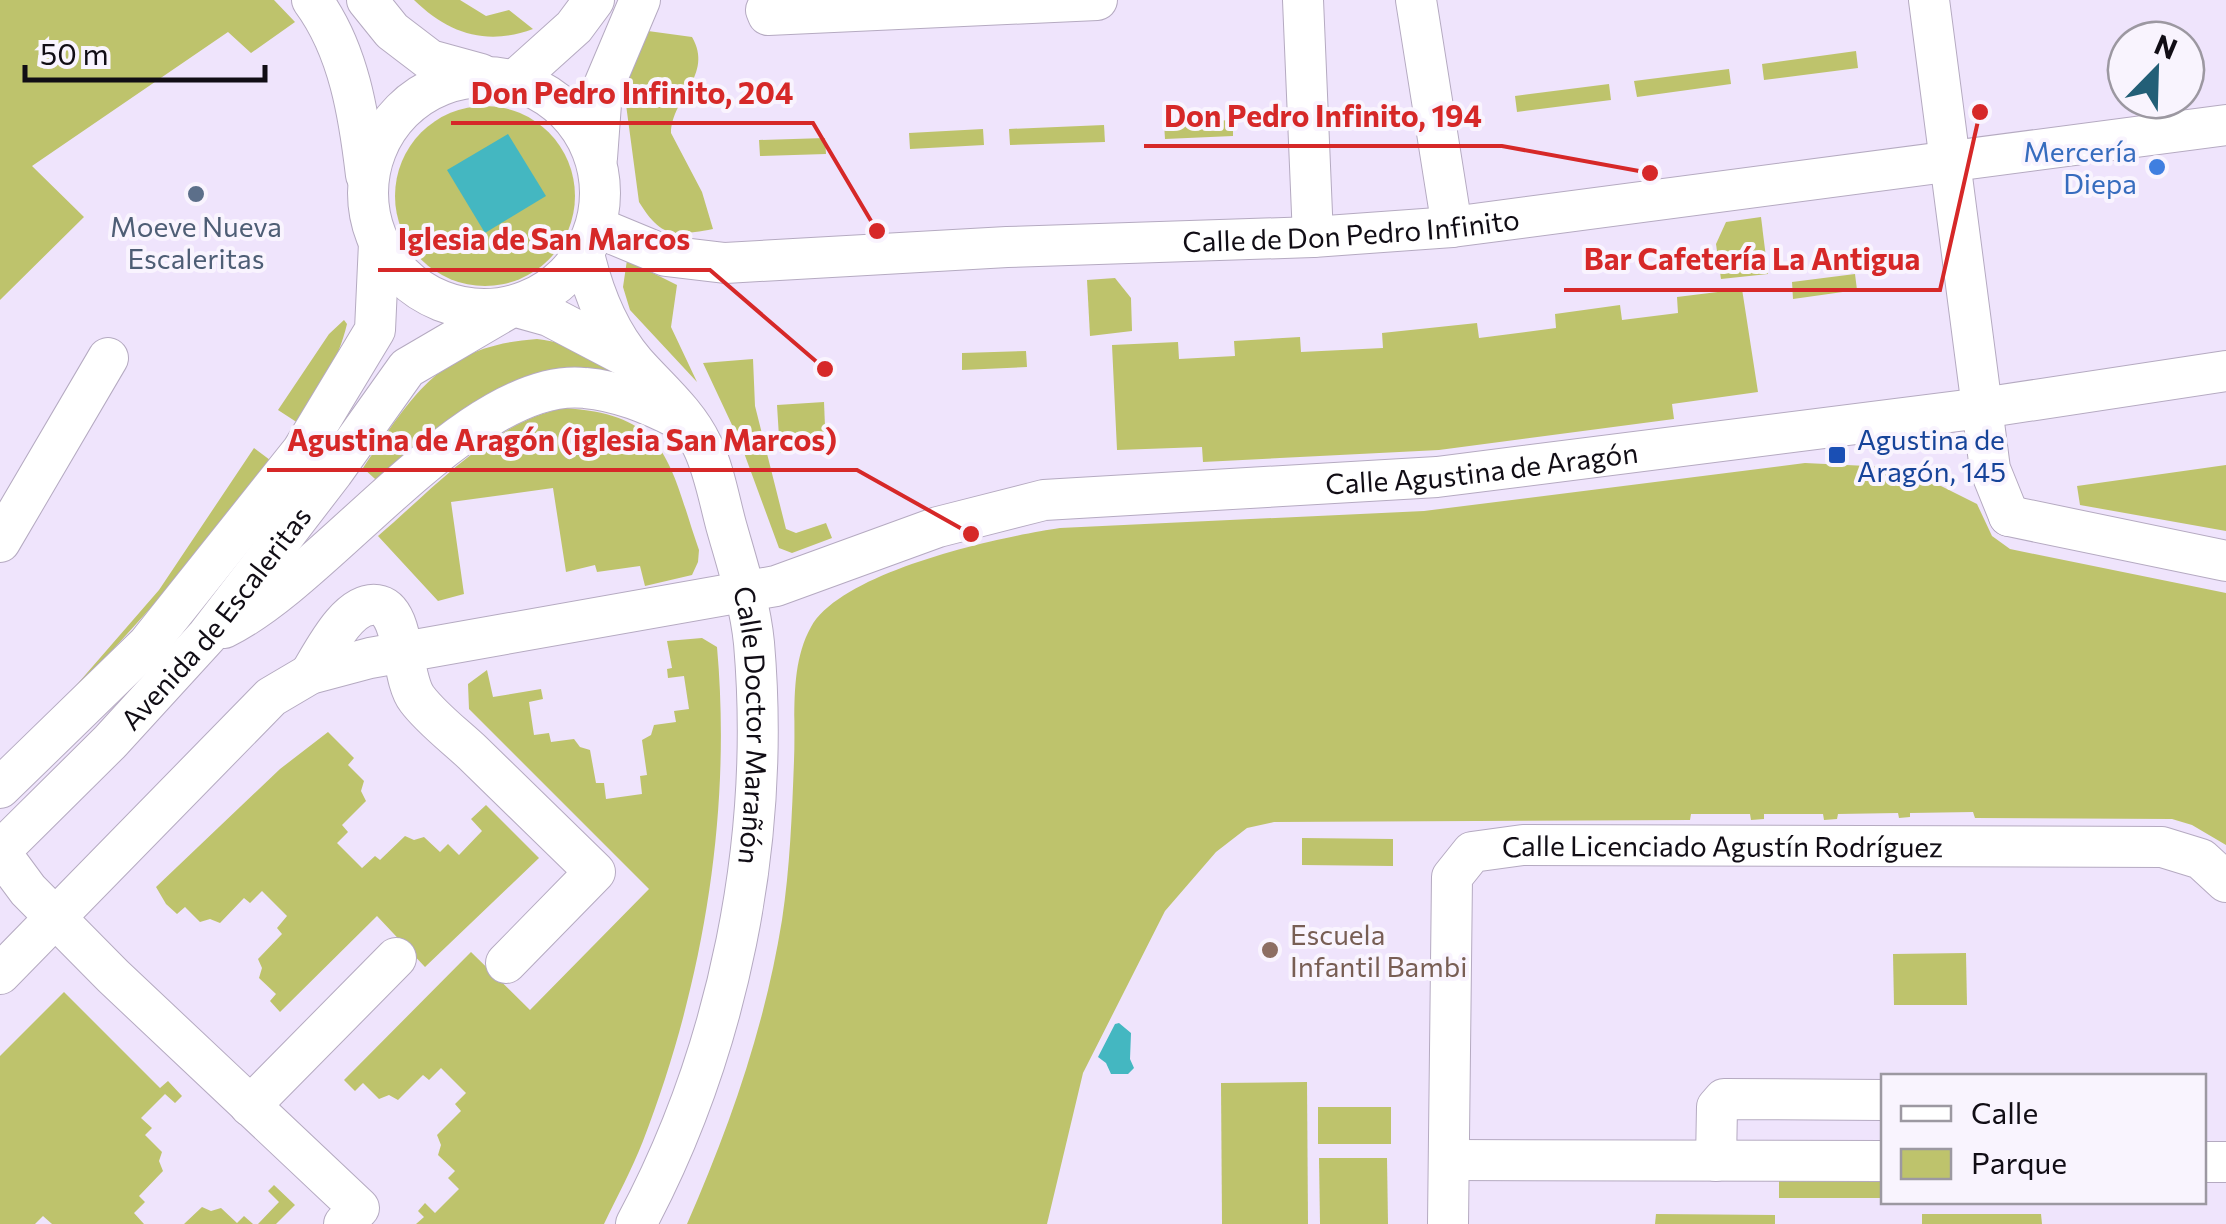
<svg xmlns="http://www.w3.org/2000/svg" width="2226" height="1224" font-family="Commissioner,sans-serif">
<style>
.green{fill:#bec36c}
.water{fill:#44b7c1}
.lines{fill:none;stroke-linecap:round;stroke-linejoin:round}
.minor-casing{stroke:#b5aac1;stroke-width:42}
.minor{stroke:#fff;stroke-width:40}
.shop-dot{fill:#3f7fe0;stroke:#f9f4fe;stroke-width:4}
.service-dot{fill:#5c6f8a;stroke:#f9f4fe;stroke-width:4}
.transit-dot{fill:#1a4fb4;stroke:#f9f4fe;stroke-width:4}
.education-dot{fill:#8d6e63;stroke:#f9f4fe;stroke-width:4}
.labels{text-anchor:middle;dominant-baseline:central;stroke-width:8;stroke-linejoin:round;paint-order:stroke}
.shop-label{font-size:28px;fill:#366cbe;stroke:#f9f4fe;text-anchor:end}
.service-label{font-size:28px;fill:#4e5e75;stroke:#f9f4fe}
.street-label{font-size:28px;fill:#110d15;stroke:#f9f4fe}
.transit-label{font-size:28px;fill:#164399;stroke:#f9f4fe;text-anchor:start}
.education-label{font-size:28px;fill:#785e54;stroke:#f9f4fe;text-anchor:start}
.leader{fill:none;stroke:#d62828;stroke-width:4}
.callout-dot{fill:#d62828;stroke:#f9f4fe;stroke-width:4}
.callout-label{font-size:30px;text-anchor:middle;font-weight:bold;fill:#d62828;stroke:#f9f4fe;stroke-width:8;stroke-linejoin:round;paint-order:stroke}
</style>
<rect width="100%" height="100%" fill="#efe4fc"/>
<g class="green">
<polygon points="0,0 274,0 295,22 251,53 228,32 32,166 84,217 0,300"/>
<path d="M414,0h46l26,16 23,-6 24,19c-46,17 -84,5 -119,-29z"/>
<path d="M648,31l44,6c22,38 -20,60 -21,96l31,59 11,37c-39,7 -51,10 -74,-27l-14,-105 2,-20z"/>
<polygon points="1856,51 1858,68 1764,80 1762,64"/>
<polygon points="1729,69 1731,84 1637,97 1634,81"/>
<polygon points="1609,84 1611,100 1517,112 1515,96"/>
<circle cx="485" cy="196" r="90"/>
<polygon points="1233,120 1233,136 1165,139 1164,123"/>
<polygon points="1104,125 1105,142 1010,145 1009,129"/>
<polygon points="983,129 984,145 910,149 909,133"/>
<polygon points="825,138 826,154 760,156 759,140"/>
<polygon points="1761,217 1768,274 1721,279 1716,244 1726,222"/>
<polygon points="627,260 677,285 671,327 697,382 630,310 623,287"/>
<polygon points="1855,274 1857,290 1793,299 1792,282"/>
<polygon points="1115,278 1131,298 1132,331 1090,336 1087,280"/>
<polygon points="1742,289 1758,392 1672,404 1674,419 1439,450 1203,462 1202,447 1117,450 1112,345 1178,342 1179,359 1235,356 1234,341 1300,337 1301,352 1383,348 1382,333 1477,323 1479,338 1556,328 1555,314 1620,305 1622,320 1678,313 1677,297"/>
<path d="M344,320l3,4c-9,38 -28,66 -49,99l-20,-13 51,-76z"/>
<path d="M537,339c39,4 65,23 92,50l-33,-8 -211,107 -22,-20c51,-74 76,-122 174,-129z"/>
<polygon points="1026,351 1027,367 962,370 962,353"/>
<polygon points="753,359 755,406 786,529 796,533 826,523 832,538 792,553 779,548 740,442 703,363"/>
<polygon points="824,402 826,451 780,453 777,405"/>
<path d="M565,408c105,7 104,56 134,142l-1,12 -6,13 -47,11 -5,-20 -43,6 -2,-7 -29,7 -13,-84 -102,14 13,92 -26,7 -60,-65c54,-46 115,-115 187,-128z"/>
<polygon points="254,448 270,460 165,592 62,706 60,704 159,590"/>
<path d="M1805,463l83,4 43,14 46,23 15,32 18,13 216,44v252l-34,-20 -20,-6 -197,-1 -2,-6 -63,1v4l-11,1 -1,-5 -60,1 -1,5 -13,1 -1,-6h-59v5l-13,1 -1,-6h-59l-1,6 -416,2 -27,6 -31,24 -51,59 -82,162 -36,151h-360c43,-98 78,-198 95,-304 8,-52 10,-106 12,-159 2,-43 -5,-95 17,-134 31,-56 188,-90 249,-99l364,-17z"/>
<polygon points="2226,465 2226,531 2080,505 2077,486"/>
<path d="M702,638l15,9c15,166 -14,339 -74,494 -11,28 -26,56 -39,83h-188l8,-7 -6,-6 7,-8 10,10 24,-24 -11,-11 7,-7 -17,-16 3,-10 -4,-10 24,-24 -6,-7 11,-11 -25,-25 -12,12 -6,-5 -25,25 -9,-5 -10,4 -16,-16 -8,8 -11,-11 127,-128 59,58 119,-121 -180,-180 -1,-25 19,-14 6,27 48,-8 2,10 -14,3 5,33 15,-2 2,9 23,-3 6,8 10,3 6,33h8l2,16 36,-5 -2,-18 7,-1 -5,-35 9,-5 3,-10 22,-3 -2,-11 15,-2 -5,-33 -16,2 -1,-9 5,-1 -5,-27z"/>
<polygon points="328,732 354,758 348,765 364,781 361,791 366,801 342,825 348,832 337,843 362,868 375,856 380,860 405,836 414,840 424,837 440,852 448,844 459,855 482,831 471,819 486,805 539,858 425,967 377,916 280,1012 270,1001 276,994 259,978 262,968 258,959 282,934 277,928 287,916 262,891 250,903 244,898 220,923 210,919 200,922 185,907 177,914 166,904 156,887 280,769"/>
<polygon points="1302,838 1393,839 1393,866 1302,865"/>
<polygon points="1966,953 1967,1005 1894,1005 1893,954"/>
<polygon points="64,992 160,1088 168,1081 182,1096 175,1103 165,1094 141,1118 152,1128 145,1135 162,1152 159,1161 163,1171 139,1196 145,1202 134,1213 144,1224 52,1224 43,1216 35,1224 0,1224 0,1056"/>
<polygon points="1307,1082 1308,1224 1222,1224 1221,1083"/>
<rect x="1318" y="1107" width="73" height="37"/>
<polygon points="1319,1158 1387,1158 1388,1224 1320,1224"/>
<rect x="1779" y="1180" width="104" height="18"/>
<polygon points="274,1185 295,1205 276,1224 258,1224 279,1202 268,1191"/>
<polygon points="202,1207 211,1211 221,1208 237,1223 244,1216 253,1224 184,1224"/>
<polygon points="1656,1214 1775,1215 1775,1224 1655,1224"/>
<polygon points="2041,1214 2042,1224 1922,1224 1922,1214"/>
</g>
<g class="water">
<polygon points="508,134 546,196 485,233 447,170"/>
<polygon points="1119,1023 1131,1033 1130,1059 1134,1068 1128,1074 1111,1074 1106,1063 1098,1057 1115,1024"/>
</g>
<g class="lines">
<g class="minor-casing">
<g id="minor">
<path d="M312,0c37,50 47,115 54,175"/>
<polyline points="367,0 392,31 430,60 481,74"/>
<polyline points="771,0 766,10 768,15 1097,0"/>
<polyline points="1303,0 1313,237"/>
<polyline points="1416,0 1452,227"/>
<polyline points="1929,0 1990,469 2009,516"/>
<circle cx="484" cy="193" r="116"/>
<polyline points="514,81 574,27 594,0"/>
<polyline points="597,158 602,90 640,0"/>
<path id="s1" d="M596,227l70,29 59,7 282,-16 306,-10 139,-10 774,-102"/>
<path id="s2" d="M584,254c9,38 25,79 51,109 23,26 52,50 67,82 12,24 17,54 24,80 11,39 24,78 28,118 17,197 -25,407 -118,581"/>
<polyline points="513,306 549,316 631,359"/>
<polyline points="2009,516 2226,561"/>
<polyline points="0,542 108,358"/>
<path d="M224,628c102,-49 247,-253 361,-240 34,3 64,16 94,31"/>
<path d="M310,674c13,-21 38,-73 67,-69 29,4 23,72 40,94 15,20 38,37 56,54 41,40 81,79 122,119l-89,91"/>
<polyline points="0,788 148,644 302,451 375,330 379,243"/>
<path id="s3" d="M0,851l110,-109 97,-106 126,-164 74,-104 106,-62"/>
<polyline points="0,852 28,890 113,976 359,1208 344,1224"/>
<path id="s4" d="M0,974l271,-277 39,-23 60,-16 406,-72 162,-59 106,-27 393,-23 545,-69 244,-37"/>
<polyline points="250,1106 396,958"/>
<polyline points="1449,1160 1884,1161"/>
<polyline points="1716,1161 1717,1107 1724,1099 1884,1100"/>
<polyline points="2204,1162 2226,1162"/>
<path id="s5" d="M1448,1224l4,-347 20,-25 51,-7 639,2 39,12 25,23"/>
</g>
</g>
<use href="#minor" class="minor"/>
</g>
<circle class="shop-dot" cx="2157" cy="167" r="10"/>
<circle class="service-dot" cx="196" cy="194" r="10"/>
<rect class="transit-dot" x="1827" y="445" width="20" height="20" rx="5"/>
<circle class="education-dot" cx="1270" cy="950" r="10"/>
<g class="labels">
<g class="shop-label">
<text x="2137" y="151">Mercería<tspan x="2137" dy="32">Diepa</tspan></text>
</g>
<g class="service-label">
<text x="196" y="226">Moeve Nueva<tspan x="196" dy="32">Escaleritas</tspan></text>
</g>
<g class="street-label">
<text stroke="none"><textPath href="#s1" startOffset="762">Calle de Don Pedro Infinito</textPath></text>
<text stroke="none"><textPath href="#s4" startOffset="1628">Calle Agustina de Aragón</textPath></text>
<text stroke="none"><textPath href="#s3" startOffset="318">Avenida de Escaleritas</textPath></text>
<text stroke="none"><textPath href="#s2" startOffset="515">Calle Doctor Marañón</textPath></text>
<text stroke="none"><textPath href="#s5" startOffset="630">Calle Licenciado Agustín Rodríguez</textPath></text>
</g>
<g class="transit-label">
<text x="1857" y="439">Agustina de<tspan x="1857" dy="32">Aragón, 145</tspan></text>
</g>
<g class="education-label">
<text x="1290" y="934">Escuela<tspan x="1290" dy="32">Infantil Bambi</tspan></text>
</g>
</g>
<path class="leader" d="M877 231L813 123H451M1650 173L1502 146H1144M825 369L710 270H378M1980 112L1940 290H1564M971 534L857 470H267"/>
<g class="callout-dot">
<circle cx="877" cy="231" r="10"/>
<circle cx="1650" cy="173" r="10"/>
<circle cx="825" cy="369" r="10"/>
<circle cx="1980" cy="112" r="10"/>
<circle cx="971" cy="534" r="10"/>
</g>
<g class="callout-label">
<text x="632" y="104">Don Pedro Infinito, 204</text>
<text x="1323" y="127">Don Pedro Infinito, 194</text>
<text x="544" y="250">Iglesia de San Marcos</text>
<text x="1752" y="270">Bar Cafetería La Antigua</text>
<text x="562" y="451">Agustina de Aragón (iglesia San Marcos)</text>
</g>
<rect x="1881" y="1074" width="325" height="130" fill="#f9f4fe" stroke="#9c98a1" stroke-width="2.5"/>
<rect x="1901" y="1106" width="50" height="15" fill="#ffffff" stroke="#9c98a1" stroke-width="2.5"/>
<text x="1971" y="1124" font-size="30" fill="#110d15">Calle</text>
<rect x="1901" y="1149" width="50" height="30" fill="#bec36c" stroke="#9c98a1" stroke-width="2.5"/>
<text x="1971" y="1174" font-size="30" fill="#110d15">Parque</text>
<g transform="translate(2156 70) rotate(23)"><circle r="48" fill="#f9f4fe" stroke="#9c98a1" stroke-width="2.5"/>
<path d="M0-8L18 38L0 25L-18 38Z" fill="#235f77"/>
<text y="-15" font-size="28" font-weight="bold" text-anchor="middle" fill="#110d15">N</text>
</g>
<path d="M25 65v15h240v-15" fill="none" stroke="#110d15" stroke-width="5"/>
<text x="40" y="65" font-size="30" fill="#110d15" stroke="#f9f4fe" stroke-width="8" paint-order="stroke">50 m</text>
</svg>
